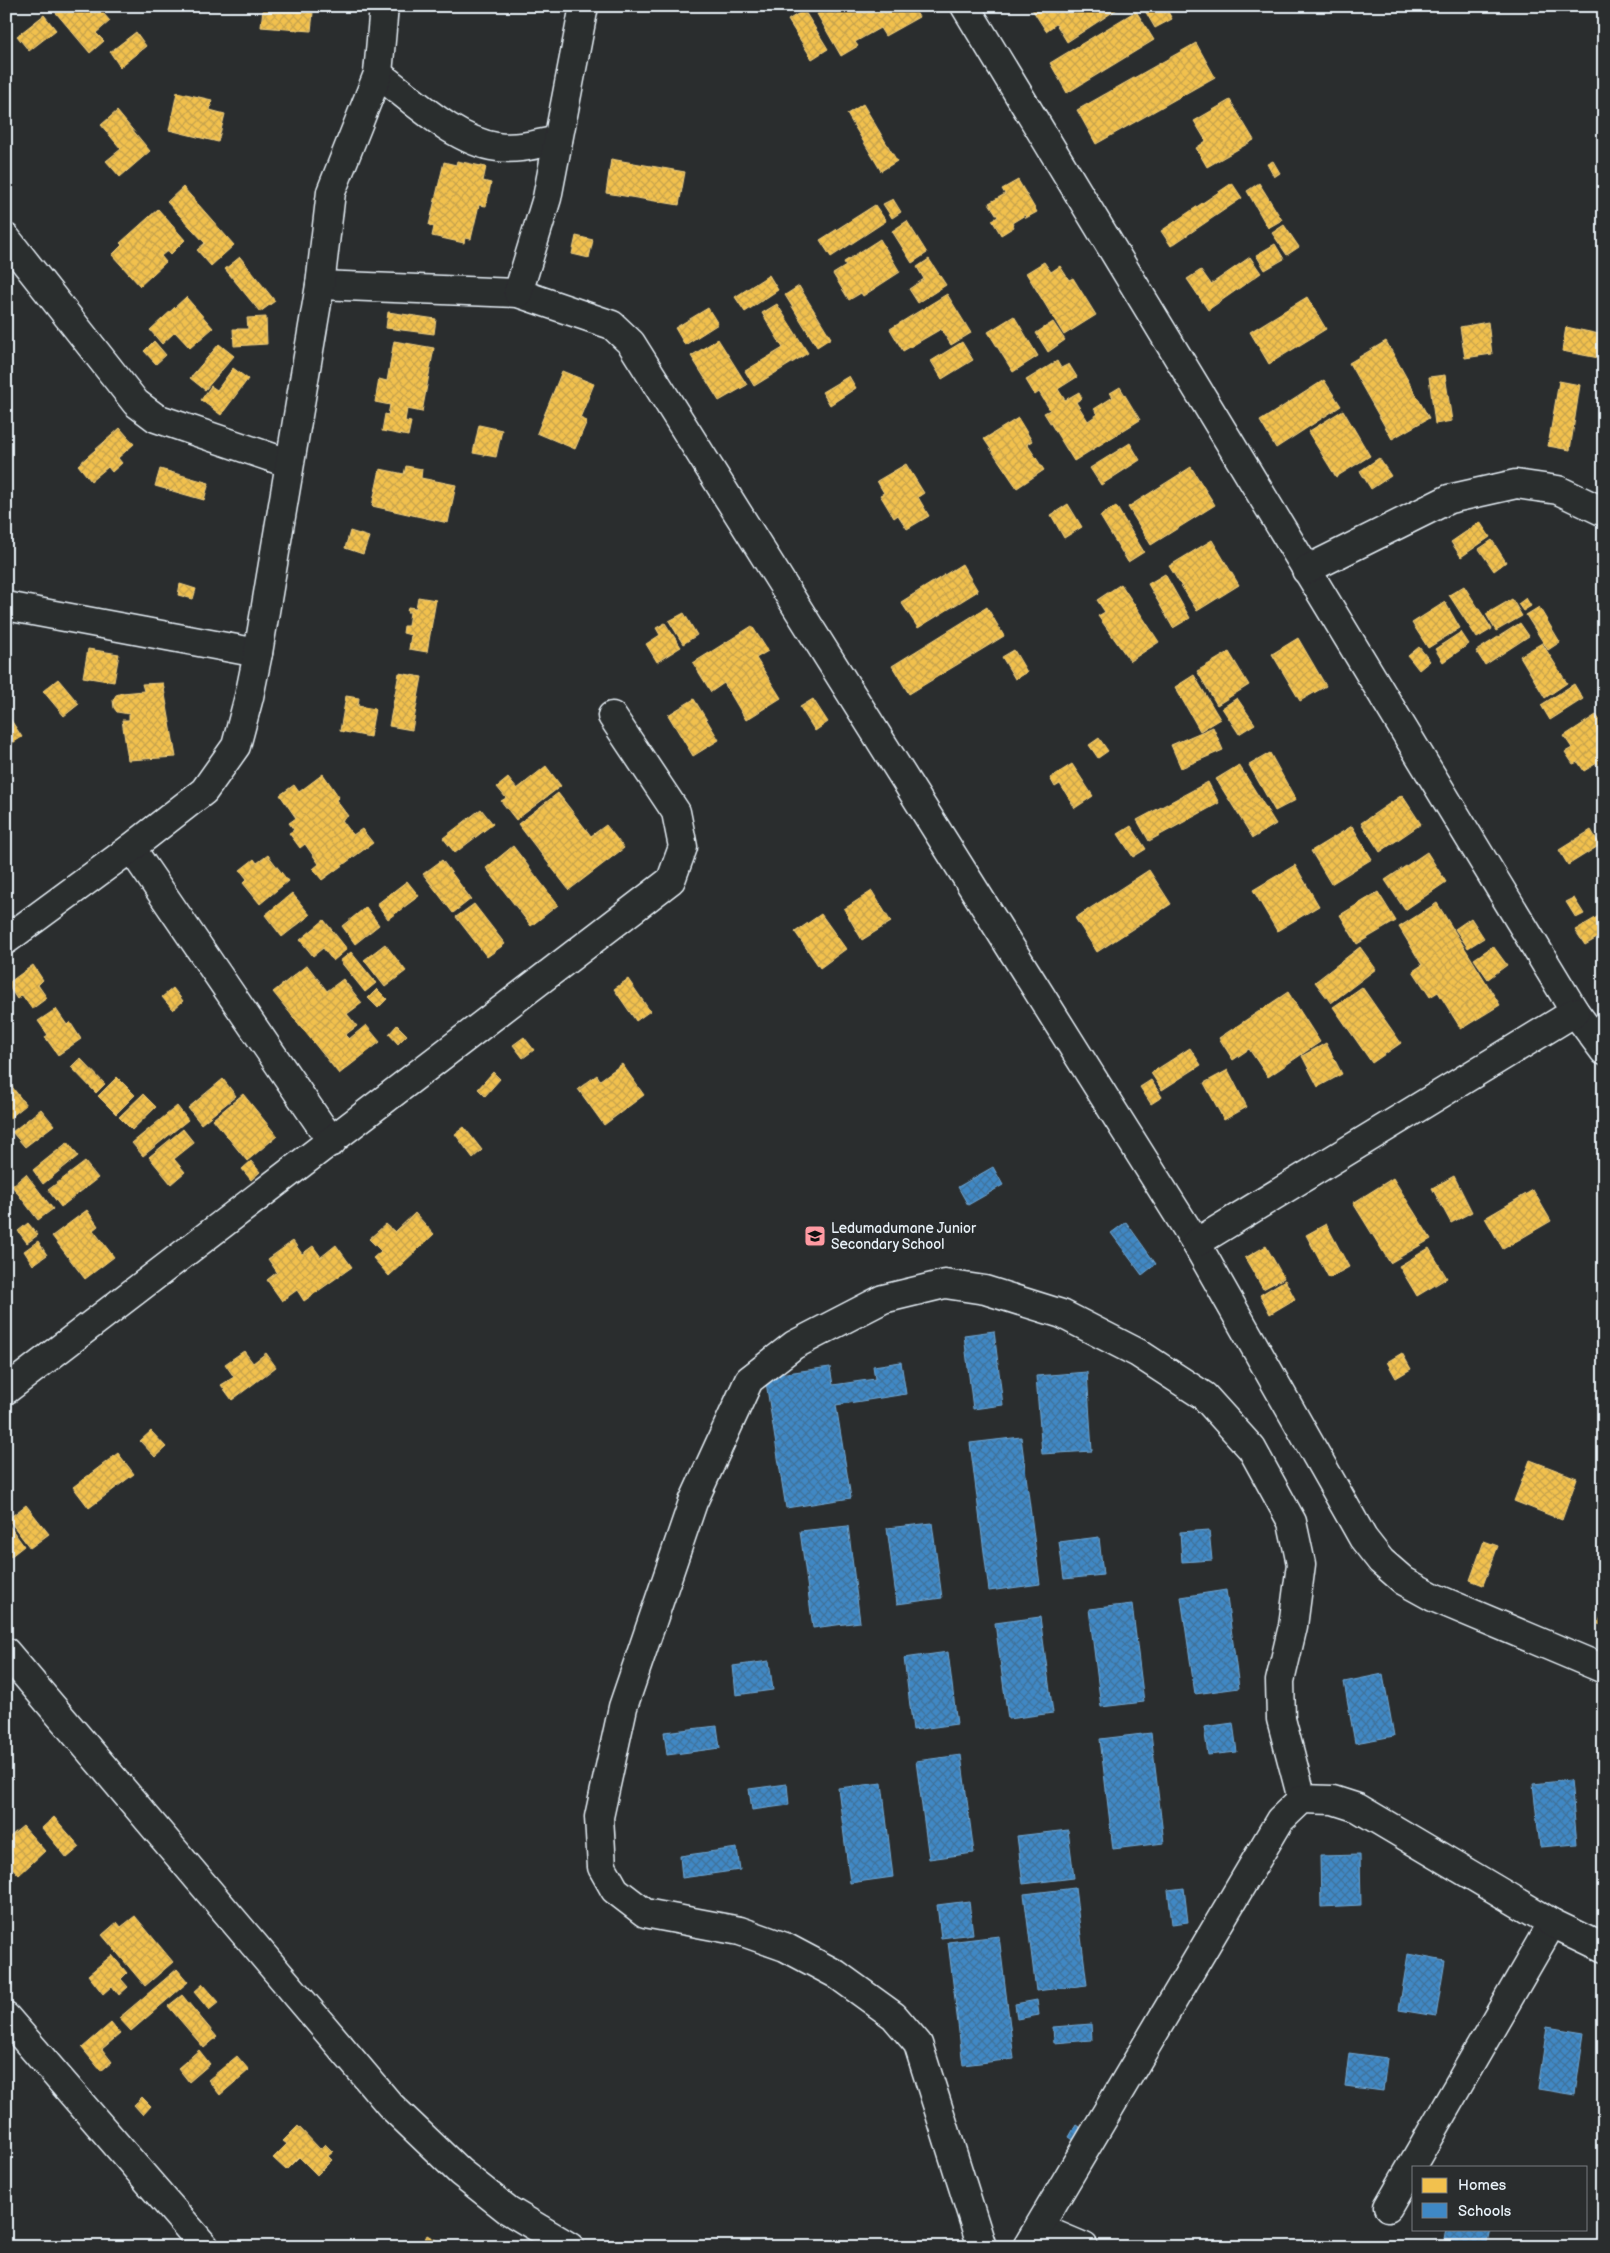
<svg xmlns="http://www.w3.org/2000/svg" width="1610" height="2253" font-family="'Balsamiq Sans',sans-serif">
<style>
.homes{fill:url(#homes-cross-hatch);stroke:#efcf81}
.schools{fill:url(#schools-cross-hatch);stroke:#72a8d4}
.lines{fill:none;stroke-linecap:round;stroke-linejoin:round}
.minor-casing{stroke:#e8f1f8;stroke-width:31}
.minor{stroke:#2a2d2e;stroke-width:28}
.labels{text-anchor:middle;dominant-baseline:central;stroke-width:5;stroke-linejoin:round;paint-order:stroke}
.poi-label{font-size:14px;fill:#e8f1f8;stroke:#2a2d2e;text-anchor:start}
</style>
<defs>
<pattern id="homes-cross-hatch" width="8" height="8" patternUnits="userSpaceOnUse" patternTransform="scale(1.25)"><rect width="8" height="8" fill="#f2c14e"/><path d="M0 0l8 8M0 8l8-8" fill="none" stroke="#c7a34d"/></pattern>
<pattern id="schools-cross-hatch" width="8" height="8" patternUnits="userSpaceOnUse" patternTransform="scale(1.25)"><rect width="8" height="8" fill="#3f88c5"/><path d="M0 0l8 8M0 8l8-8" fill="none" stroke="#41729a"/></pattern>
</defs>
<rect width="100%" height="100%" fill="#2a2d2e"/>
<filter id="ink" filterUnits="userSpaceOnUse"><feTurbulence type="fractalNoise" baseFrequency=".02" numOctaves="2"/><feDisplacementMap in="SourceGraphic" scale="10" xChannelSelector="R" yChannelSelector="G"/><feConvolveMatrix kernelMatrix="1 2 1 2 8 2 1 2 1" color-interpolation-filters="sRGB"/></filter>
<g filter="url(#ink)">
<g class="homes">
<polygon points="84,6 87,9 90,6 97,6 110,21 96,33 104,41 90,53 51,7"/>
<polygon points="830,6 907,6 909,10 913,7 919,17 885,36 880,28 855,42 858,46 841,56 817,14"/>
<polygon points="1030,6 1122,6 1067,42 1056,24 1046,31"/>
<polygon points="1149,6 1165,6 1172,19 1155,28 1144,9"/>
<polygon points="263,8 313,13 311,31 261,27"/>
<polygon points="804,10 828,49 812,59 788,20"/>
<polygon points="1136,11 1154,40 1067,93 1050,63"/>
<polygon points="44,15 56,30 29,51 17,36"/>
<polygon points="136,32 146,46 120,67 110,52"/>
<polygon points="1196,43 1215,77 1096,144 1077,110"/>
<polygon points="177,92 212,100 210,110 225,114 218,142 169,130"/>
<polygon points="1230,100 1254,140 1207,167 1196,148 1206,141 1194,121"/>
<polygon points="863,104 897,161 881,171 847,114"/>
<polygon points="117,111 150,151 120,177 106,161 121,149 101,125"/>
<polygon points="611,159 685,172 679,205 606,193"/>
<polygon points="457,161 486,167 483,181 491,183 486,206 479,205 471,239 465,238 464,243 432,236 434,227 429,225 444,162 456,165"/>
<polygon points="1273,161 1280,173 1274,177 1267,164"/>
<polygon points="1018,180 1037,212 1026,218 1025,215 1012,223 1014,227 1001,235 992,220 998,217 989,203 1005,194 1002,189"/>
<polygon points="1232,183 1242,198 1171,246 1161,231"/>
<polygon points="1259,183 1282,220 1268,228 1247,191"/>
<polygon points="183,187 234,245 211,266 197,250 205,243 167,202"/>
<polygon points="893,199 901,212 892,218 883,204"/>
<polygon points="875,205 886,221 831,257 820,240"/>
<polygon points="158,209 185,240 170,255 167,251 161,256 166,262 140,286 112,255 122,245 120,243"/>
<polygon points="907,221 927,253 912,263 892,231"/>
<polygon points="1284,225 1299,247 1287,255 1272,233"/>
<polygon points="576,236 593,240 589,258 572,254"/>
<polygon points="880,239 900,272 863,296 861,293 849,300 833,274 846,266 844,262"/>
<polygon points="1275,244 1284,259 1265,270 1256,255"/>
<polygon points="240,257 275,301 260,312 225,269"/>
<polygon points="1250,257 1261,273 1208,310 1187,279 1201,270 1211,284"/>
<polygon points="929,259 946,285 918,303 909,289 924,279 917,267"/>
<polygon points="1044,262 1051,272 1060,266 1069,280 1073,278 1096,315 1064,335 1026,273"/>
<polygon points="769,275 778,290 745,312 735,297"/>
<polygon points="799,286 831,338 817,347 785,295"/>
<polygon points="947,294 971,333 951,345 941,329 903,351 890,329"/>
<polygon points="186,297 213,328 190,348 175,332 162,344 150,330"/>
<polygon points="1307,297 1326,329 1269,364 1250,332"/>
<polygon points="777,304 808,353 754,386 745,371 783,348 762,313"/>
<polygon points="708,308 718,324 685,345 675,328"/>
<polygon points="388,312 436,319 434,334 386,328"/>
<polygon points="1014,316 1038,356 1013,372 988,332"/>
<polygon points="266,317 267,344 234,346 233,329 248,329 247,318"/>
<polygon points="1053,322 1065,340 1048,352 1036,333"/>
<polygon points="1488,322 1492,354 1465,358 1460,327"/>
<polygon points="1566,327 1604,335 1604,359 1562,351"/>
<polygon points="718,339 747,385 719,401 691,356"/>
<polygon points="154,341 166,355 156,364 144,351"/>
<polygon points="394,341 434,348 422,412 407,409 405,421 411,422 408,436 382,431 385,414 388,415 390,405 375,402 379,379 387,381"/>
<polygon points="1386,341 1429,418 1392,439 1349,363"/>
<polygon points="962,342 973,360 942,379 931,361"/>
<polygon points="219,344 234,356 205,390 190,378"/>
<polygon points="1057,361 1061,368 1069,364 1077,377 1058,389 1065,400 1079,392 1082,398 1076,402 1088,421 1098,414 1094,409 1113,397 1110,393 1120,387 1140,420 1074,461 1044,413 1050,410 1039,392 1035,395 1026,380"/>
<polygon points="233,368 248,379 221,415 201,400 211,386 217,390"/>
<polygon points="562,371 594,384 580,418 587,421 575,449 537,433"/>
<polygon points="1445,375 1452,421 1435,424 1429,377"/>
<polygon points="849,376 856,388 830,405 822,392"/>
<polygon points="1324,380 1341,406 1276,448 1260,421"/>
<polygon points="1559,381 1580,385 1570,450 1548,446"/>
<polygon points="1343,410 1370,456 1336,477 1308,432"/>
<polygon points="1018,418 1032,441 1027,444 1044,470 1017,488 984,439"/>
<polygon points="479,425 502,430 496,457 473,453"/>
<polygon points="120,428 134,444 118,458 122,463 112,472 108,467 91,481 78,465"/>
<polygon points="1130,443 1140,460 1101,485 1090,468"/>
<polygon points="1379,458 1391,476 1371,489 1360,471"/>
<polygon points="906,464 924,493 918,497 929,516 907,529 898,515 894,518 880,495 884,493 877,481"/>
<polygon points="406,466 422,469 421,478 456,485 448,523 372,506 380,469 404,474"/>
<polygon points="1191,467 1215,505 1151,545 1128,507"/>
<polygon points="160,469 209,483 204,500 155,486"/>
<polygon points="1068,504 1082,527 1064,538 1051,515"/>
<polygon points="1116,506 1144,552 1128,562 1100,516"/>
<polygon points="1480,522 1490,537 1461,557 1451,542"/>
<polygon points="350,531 369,537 363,554 345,548"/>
<polygon points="1212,540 1239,585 1197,611 1169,566"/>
<polygon points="1492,540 1506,562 1494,571 1479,549"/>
<polygon points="962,564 978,591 918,628 901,602"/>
<polygon points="1165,574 1190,618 1173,628 1148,584"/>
<polygon points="180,584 196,589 193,599 178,595"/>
<polygon points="1121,584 1159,642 1130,661 1098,616 1105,612 1097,600"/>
<polygon points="1464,586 1492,629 1477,638 1449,595"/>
<polygon points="418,597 436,600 427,652 409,649 411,635 403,633 404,626 408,626 410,612 407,612 408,607 416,608"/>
<polygon points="1526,598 1531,606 1523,611 1518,604"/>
<polygon points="1512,599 1522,616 1496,631 1486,614"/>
<polygon points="1445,602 1460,628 1428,648 1412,623"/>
<polygon points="987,607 1004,636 909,694 892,666"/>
<polygon points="1539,607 1560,642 1548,650 1526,615"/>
<polygon points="684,613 697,635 683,644 669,621"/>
<polygon points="665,623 681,647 657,662 646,644 660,635 656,628"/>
<polygon points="1520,623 1529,636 1485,665 1476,651"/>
<polygon points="752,626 768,651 756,658 781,698 746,720 724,683 711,692 693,663"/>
<polygon points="1461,632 1469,644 1443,662 1435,649"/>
<polygon points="1298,638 1326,686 1300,701 1272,654"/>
<polygon points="1542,643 1567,683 1545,698 1520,656"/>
<polygon points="1419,647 1430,661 1419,670 1408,656"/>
<polygon points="88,649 119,654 114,682 83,677"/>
<polygon points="1014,650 1027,672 1015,679 1002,657"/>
<polygon points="1229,652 1249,685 1217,705 1197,671"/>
<polygon points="399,673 422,677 412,730 389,726"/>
<polygon points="1194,675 1220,719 1200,731 1175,687"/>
<polygon points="58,679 79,704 64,716 43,691"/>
<polygon points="163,683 176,757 128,760 122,720 129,720 129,714 117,712 114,708 113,700 116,695 122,693 144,691 142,684"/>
<polygon points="1574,684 1583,699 1550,720 1541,705"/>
<polygon points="346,696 359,698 358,706 375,709 370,737 340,731"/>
<polygon points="1237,698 1255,724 1239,734 1222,708"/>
<polygon points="694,699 719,740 693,756 668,715"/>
<polygon points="813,699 828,722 815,731 800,707"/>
<polygon points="1596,715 1604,726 1604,773 1597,763 1584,771 1578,762 1573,764 1565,752 1572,748 1564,736"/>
<polygon points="9,717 22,737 6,747 6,719"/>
<polygon points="1213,727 1223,750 1181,768 1171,745"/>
<polygon points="1099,738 1108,751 1098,758 1089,745"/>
<polygon points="1270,753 1296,800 1275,811 1249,765"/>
<polygon points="1072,764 1093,796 1075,808 1060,784 1055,787 1050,778"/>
<polygon points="1239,765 1276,824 1253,838 1216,779"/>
<polygon points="546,766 561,786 516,820 501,801 506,798 497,787 508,778 517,789"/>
<polygon points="323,774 339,797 336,800 348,816 342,820 353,835 362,829 373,843 322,880 313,869 319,864 305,844 300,848 289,833 294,830 289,823 296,818 280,795 294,785 299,792"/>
<polygon points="1208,782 1219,803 1149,841 1137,820"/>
<polygon points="558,793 591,836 606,825 624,848 569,890 518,824"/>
<polygon points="1402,795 1421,824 1380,852 1361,823"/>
<polygon points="481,809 493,824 455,853 443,838"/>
<polygon points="1131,826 1146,849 1133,857 1118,834"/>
<polygon points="1352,826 1372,859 1331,884 1311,851"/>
<polygon points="1591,830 1600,845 1568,865 1559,850"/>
<polygon points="513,846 558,905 531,926 486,868"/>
<polygon points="1427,852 1446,882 1405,910 1385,880"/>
<polygon points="268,855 288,881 260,904 243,883 247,879 240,870 254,859 257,863"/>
<polygon points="442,860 471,899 453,913 423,874"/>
<polygon points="1295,865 1319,906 1277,931 1253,890"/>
<polygon points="1149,870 1171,904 1097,952 1075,918"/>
<polygon points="407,881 419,896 388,919 377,904"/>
<polygon points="872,891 891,922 862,940 844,909"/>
<polygon points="1378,892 1396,921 1357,944 1340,915"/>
<polygon points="292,893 310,915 282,937 265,915"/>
<polygon points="1574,898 1584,914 1576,918 1566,902"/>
<polygon points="1437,903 1500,1005 1461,1029 1438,992 1430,997 1413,971 1422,965 1399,927"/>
<polygon points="474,904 505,944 487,957 456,917"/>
<polygon points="366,907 379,925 355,944 342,926"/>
<polygon points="1604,913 1604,934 1585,945 1575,930"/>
<polygon points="821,914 846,949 820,968 795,932"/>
<polygon points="1471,918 1484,938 1468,948 1455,929"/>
<polygon points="324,920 347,949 333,961 323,948 313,956 300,940"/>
<polygon points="385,944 406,971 385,987 364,960"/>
<polygon points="1493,946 1507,965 1488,979 1474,959"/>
<polygon points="1360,947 1376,969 1331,1003 1315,982"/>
<polygon points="351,952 376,983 365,992 340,961"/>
<polygon points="33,965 43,980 38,985 47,998 32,1009 22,995 17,999 7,984"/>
<polygon points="307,965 327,991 343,979 362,1003 347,1014 357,1026 345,1035 349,1039 366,1025 380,1042 339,1074 273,992"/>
<polygon points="628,979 650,1011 636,1021 614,989"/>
<polygon points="1362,987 1401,1043 1372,1063 1333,1007"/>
<polygon points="173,988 183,1001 173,1010 162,997"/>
<polygon points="377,989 387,999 378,1008 368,998"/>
<polygon points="1288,992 1320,1042 1268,1077 1249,1049 1233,1060 1219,1038"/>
<polygon points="56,1009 67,1025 70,1022 81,1039 58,1055 45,1037 48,1035 38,1021"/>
<polygon points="397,1025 407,1035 398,1044 389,1034"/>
<polygon points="524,1037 534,1050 523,1058 513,1045"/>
<polygon points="1326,1043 1342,1074 1318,1087 1302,1056"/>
<polygon points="1190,1048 1201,1065 1162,1090 1151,1073"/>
<polygon points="80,1058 105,1084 96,1093 71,1067"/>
<polygon points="622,1064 644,1095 604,1125 578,1089 597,1075 600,1080"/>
<polygon points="1228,1070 1247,1107 1224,1120 1204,1083"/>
<polygon points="493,1072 500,1079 485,1096 478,1089"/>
<polygon points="117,1077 135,1095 116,1114 98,1096"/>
<polygon points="6,1079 26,1105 6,1121"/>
<polygon points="223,1079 236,1096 201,1124 188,1108"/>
<polygon points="1151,1080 1162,1097 1151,1104 1140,1087"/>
<polygon points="143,1094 156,1107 132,1130 119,1117"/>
<polygon points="243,1094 277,1136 247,1161 213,1119"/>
<polygon points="177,1106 188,1120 143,1156 132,1143"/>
<polygon points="41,1109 54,1125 25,1147 12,1132"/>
<polygon points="464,1127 482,1150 473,1158 455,1134"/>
<polygon points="183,1129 194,1143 174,1159 185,1172 171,1184 149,1157"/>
<polygon points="68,1142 78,1156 43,1184 33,1170"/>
<polygon points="251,1161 260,1172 251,1180 242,1169"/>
<polygon points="85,1162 98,1178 61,1207 48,1190"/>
<polygon points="26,1174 53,1209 38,1220 12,1186"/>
<polygon points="1454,1176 1472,1212 1451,1223 1432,1188"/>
<polygon points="1393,1178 1431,1239 1390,1263 1353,1203"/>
<polygon points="1533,1190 1551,1221 1503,1249 1485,1218"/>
<polygon points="87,1210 98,1226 93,1230 114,1257 85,1279 52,1236"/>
<polygon points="415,1213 434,1234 389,1276 373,1258 381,1251 369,1239 386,1224 395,1232"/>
<polygon points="28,1223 38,1235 27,1243 18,1231"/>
<polygon points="1326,1224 1349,1267 1329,1278 1306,1235"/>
<polygon points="38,1241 47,1255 33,1265 24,1251"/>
<polygon points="293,1241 302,1254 313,1246 321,1257 336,1245 352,1267 304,1301 297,1290 282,1301 267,1280 277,1272 268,1259"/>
<polygon points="1266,1246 1284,1278 1263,1289 1245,1258"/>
<polygon points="1429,1248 1447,1278 1417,1296 1399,1266"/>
<polygon points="1285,1280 1295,1299 1270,1314 1260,1295"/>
<polygon points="244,1351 253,1363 266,1353 276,1367 232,1400 221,1385 234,1377 225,1364"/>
<polygon points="1402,1353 1411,1369 1396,1378 1387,1362"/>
<polygon points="151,1431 166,1447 155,1457 140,1441"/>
<polygon points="118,1453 134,1474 89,1508 73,1487"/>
<polygon points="1530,1460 1577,1478 1562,1520 1514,1501"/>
<polygon points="26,1505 49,1534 30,1548 8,1519"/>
<polygon points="8,1524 24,1546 10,1557 6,1552 6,1526"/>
<polygon points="1484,1541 1498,1546 1483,1585 1470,1580"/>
<polygon points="1604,1610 1604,1626 1598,1624"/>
<polygon points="54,1817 80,1847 67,1858 42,1828"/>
<polygon points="23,1826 45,1851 19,1875 6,1861 6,1840"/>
<polygon points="135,1916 173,1962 145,1986 102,1935 117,1922 121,1927"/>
<polygon points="112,1955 127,1973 121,1979 128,1987 119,1995 112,1986 103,1994 88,1975"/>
<polygon points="177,1969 188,1982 131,2031 119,2018"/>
<polygon points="203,1984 219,2002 209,2010 194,1992"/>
<polygon points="182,1995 217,2037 204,2048 168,2006"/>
<polygon points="111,2023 120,2034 102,2049 112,2062 101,2071 82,2048"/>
<polygon points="199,2050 210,2064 189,2082 178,2068"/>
<polygon points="237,2056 249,2070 220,2095 208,2080"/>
<polygon points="142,2097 151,2106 143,2115 134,2105"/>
<polygon points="298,2126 320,2149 325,2144 333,2152 328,2156 332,2160 317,2175 299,2157 286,2170 273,2158 287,2144 283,2141"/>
<polygon points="427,2235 448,2247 421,2247"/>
</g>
<g class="schools">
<polygon points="993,1167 1003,1185 968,1205 958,1187"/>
<polygon points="1126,1222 1156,1264 1142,1275 1111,1233"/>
<polygon points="994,1331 1003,1405 973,1409 964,1335"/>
<polygon points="901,1362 906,1394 836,1405 851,1498 786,1508 765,1376 830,1367 833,1385 875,1379 873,1366"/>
<polygon points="1087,1372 1092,1451 1042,1454 1036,1376"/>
<polygon points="1021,1437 1040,1584 989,1591 970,1443"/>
<polygon points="932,1523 942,1598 897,1604 887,1528"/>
<polygon points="848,1526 860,1622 813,1628 800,1531"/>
<polygon points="1209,1530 1212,1560 1182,1562 1180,1532"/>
<polygon points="1099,1537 1103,1575 1064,1579 1059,1542"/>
<polygon points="1226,1590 1239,1688 1195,1694 1181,1597"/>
<polygon points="1132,1604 1144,1702 1101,1707 1089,1609"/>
<polygon points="1040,1617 1053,1713 1008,1719 995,1623"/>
<polygon points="948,1652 957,1724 913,1730 904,1658"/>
<polygon points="769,1661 773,1690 736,1695 733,1666"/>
<polygon points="1383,1674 1394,1736 1355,1743 1344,1682"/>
<polygon points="1233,1723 1237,1752 1208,1755 1204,1727"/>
<polygon points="717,1726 720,1748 667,1755 664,1732"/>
<polygon points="1151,1733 1164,1843 1113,1849 1100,1739"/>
<polygon points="961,1755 974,1853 929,1859 916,1761"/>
<polygon points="1571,1780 1577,1844 1540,1847 1533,1784"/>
<polygon points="882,1783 893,1877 850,1883 838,1788"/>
<polygon points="787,1784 789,1805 752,1810 749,1789"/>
<polygon points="1068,1830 1074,1878 1023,1884 1017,1836"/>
<polygon points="737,1848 740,1870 682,1878 680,1856"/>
<polygon points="1360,1855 1361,1905 1321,1907 1320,1856"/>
<polygon points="1075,1888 1087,1985 1036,1991 1024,1894"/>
<polygon points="1184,1888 1188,1922 1172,1924 1168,1890"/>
<polygon points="969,1901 973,1934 941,1938 937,1905"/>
<polygon points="999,1936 1014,2059 963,2065 948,1942"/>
<polygon points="1408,1954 1445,1961 1436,2016 1399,2010"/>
<polygon points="1037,2000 1039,2015 1017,2019 1015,2004"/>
<polygon points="1091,2024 1092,2040 1054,2043 1053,2027"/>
<polygon points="1547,2027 1584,2033 1575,2095 1538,2089"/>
<polygon points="1349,2053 1387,2058 1383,2091 1345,2086"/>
<polygon points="1076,2125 1085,2131 1078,2143 1069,2137"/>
<polygon points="1446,2229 1490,2229 1486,2247 1444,2240"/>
</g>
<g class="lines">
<g class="minor-casing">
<g id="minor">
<polyline points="965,6 1575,1012 1604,1051"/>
<path d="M378,74c34,25 76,67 119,73 20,3 41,-3 61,-7"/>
<polyline points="6,238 136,403 156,418 288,463"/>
<polyline points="320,285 518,293 612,325 631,343 1196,1243 1363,1538 1381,1561 1404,1581 1433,1597 1604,1669"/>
<polyline points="518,293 547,198 584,6"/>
<polyline points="1306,570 1449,499 1516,484 1558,490 1604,512"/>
<polyline points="6,606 258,653"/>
<polyline points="131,848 332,1142"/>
<polyline points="6,940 131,848 204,791 236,746 249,697 258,653 320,285 331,192 378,74 384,6"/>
<polyline points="1196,1243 1575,1012"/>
<polyline points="6,1390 671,880 683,847 676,812 612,716"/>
<polyline points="6,1652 390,2105 460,2172 508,2210 570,2247"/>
<polyline points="6,2017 205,2247"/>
<polyline points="1388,2207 1552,1923"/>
<polyline points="1039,2228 1084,2247"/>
<polyline points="982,2247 918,2044 894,2016 836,1974 785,1947 740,1931 645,1913 615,1890 602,1867 599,1817 623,1707 693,1502 749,1380 794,1345 883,1299 945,1284 985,1290 1062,1314 1138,1353 1204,1396 1252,1449 1292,1522 1301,1564 1293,1626 1280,1681 1281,1719 1302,1799"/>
<polyline points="1027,2247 1280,1820 1302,1799 1333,1800 1358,1808 1552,1923 1604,1948"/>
</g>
</g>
<use href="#minor" class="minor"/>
</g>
</g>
<defs>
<g id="school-square" transform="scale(1.125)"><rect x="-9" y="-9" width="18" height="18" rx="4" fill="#ff9aa2" stroke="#2a2d2e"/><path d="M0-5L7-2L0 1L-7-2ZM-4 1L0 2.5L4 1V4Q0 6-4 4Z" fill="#111"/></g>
</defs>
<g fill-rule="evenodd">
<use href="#school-square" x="815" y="1236"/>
</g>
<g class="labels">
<g class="poi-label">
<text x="831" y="1228">Ledumadumane Junior<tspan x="831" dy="16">Secondary School</tspan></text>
</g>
</g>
<rect width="1610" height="2253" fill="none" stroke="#2a2d2e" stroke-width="25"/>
<rect x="12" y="12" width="1585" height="2228" fill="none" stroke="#e8f1f8" stroke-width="2" filter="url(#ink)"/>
<rect x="1412" y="2166" width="175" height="65" fill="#2a2d2e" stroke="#767b7f"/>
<rect x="1422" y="2178" width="25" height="15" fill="#f2c14e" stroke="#767b7f"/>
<text x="1458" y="2190" font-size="15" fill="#e8f1f8">Homes</text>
<rect x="1422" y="2203" width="25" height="15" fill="#3f88c5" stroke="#767b7f"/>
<text x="1458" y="2216" font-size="15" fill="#e8f1f8">Schools</text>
</svg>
